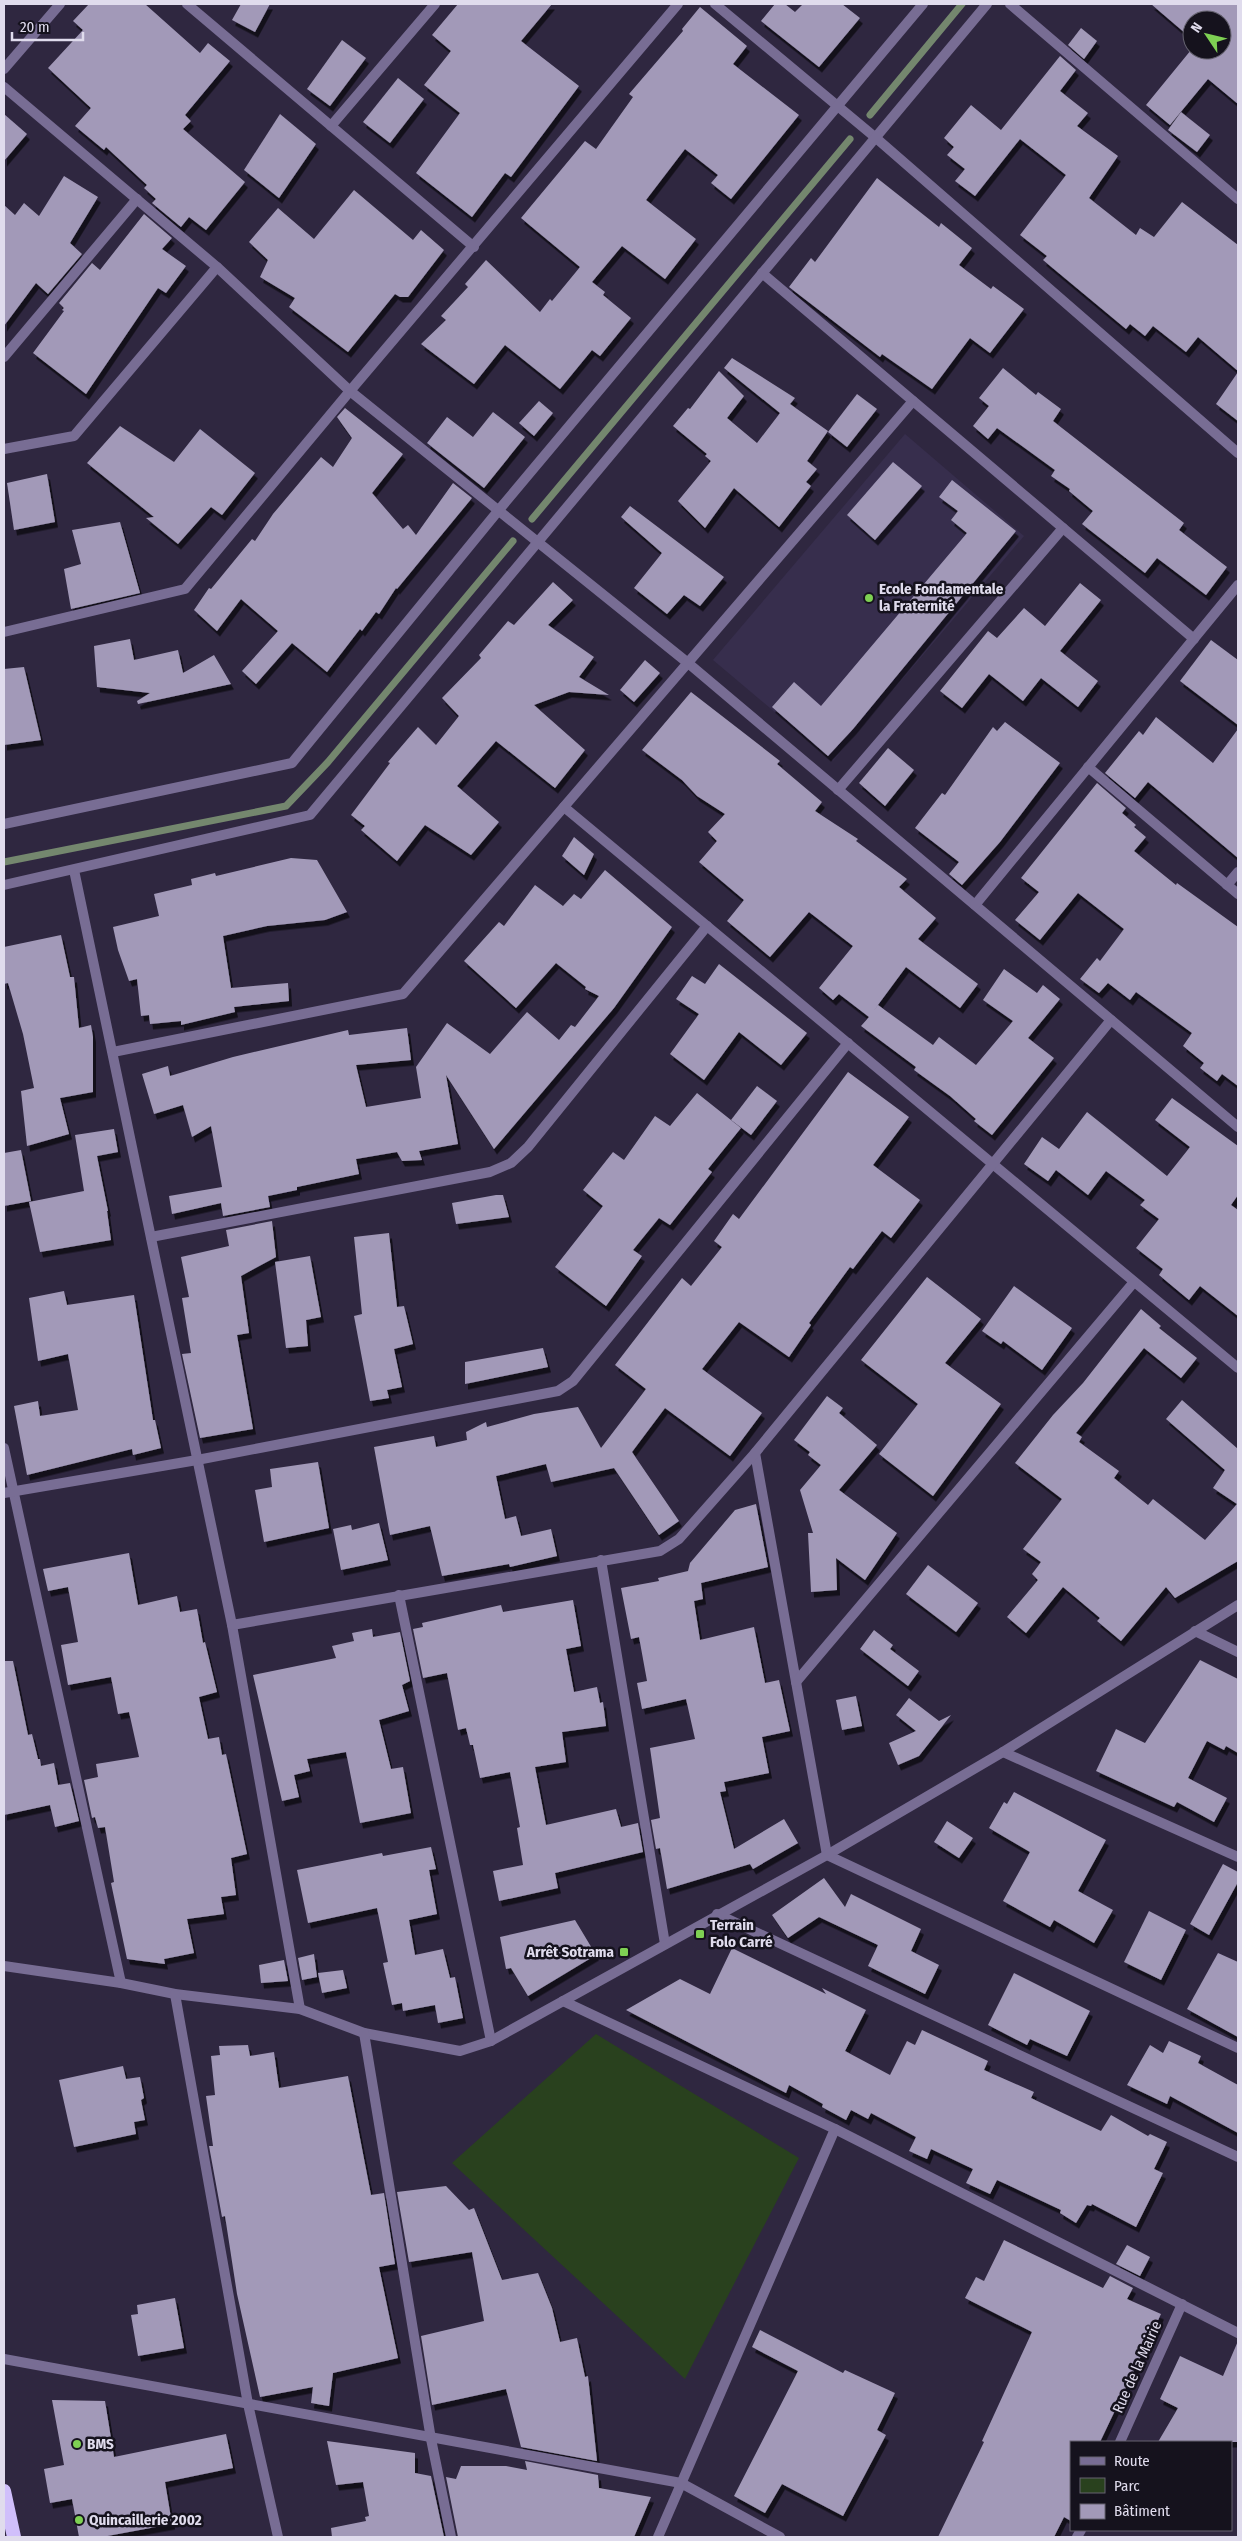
<svg xmlns="http://www.w3.org/2000/svg" width="1242" height="2541" font-family="'Fira Sans Condensed',sans-serif">
<style>
.built{fill:#372e4d}
.green{fill:#29411e}
.lines{fill:none;stroke-linecap:round;stroke-linejoin:round}
.stream{stroke:#74876e;stroke-width:7}
.building{fill:#a299b8;filter:url(#shadow)}
.minor{stroke:#786d94;stroke-width:10}
.trunk{stroke:#d0bffb;stroke-width:14}
.poi-dot{fill:#7ed053;stroke:#15121d;stroke-width:2}
.labels{text-anchor:middle;dominant-baseline:central;stroke-width:5;stroke-linejoin:round;paint-order:stroke}
.poi-label{font-size:15px;font-weight:bold;fill:#e0dced;stroke:#15121d;text-anchor:start}
.street-label{font-size:15px;fill:#e0dced;stroke:#15121d}
</style>
<defs>
<filter id="shadow"><feDropShadow dx="3" dy="5.5" stdDeviation="0" flood-color="#0009"/></filter>
</defs>
<rect width="100%" height="100%" fill="#2f2740"/>
<polygon class="built" points="905,434 1024,536 833,761 713,660"/>
<polygon class="green" points="596,2034 799,2158 685,2379 452,2163"/>
<g class="lines">
<g class="stream">
<polyline points="870,115 962,4"/>
<polyline points="532,519 850,139"/>
<polyline points="4,862 286,806 328,762 513,541"/>
</g>
</g>
<g class="building">
<polygon points="89,4 145,4 200,53 208,43 230,61 185,115 191,121 183,129 245,182 206,230 189,217 181,227 152,203 156,199 144,188 147,185 106,147 104,150 75,126 91,108 48,68 83,30 73,21"/>
<polygon points="241,4 270,4 255,32 232,20"/>
<polygon points="458,4 552,4 521,41 579,86 511,177 505,173 472,217 416,173 460,113 424,85 451,51 432,35"/>
<polygon points="775,4 785,4 795,12 803,4 842,4 860,18 819,67 761,21"/>
<polygon points="1151,4 1238,4 1238,104 1208,79 1170,125 1146,105 1191,50 1222,50 1222,20 1192,20 1192,39"/>
<polygon points="700,7 747,46 733,64 799,115 731,199 711,183 718,175 685,149 646,200 696,239 665,279 622,246 592,282 605,292 603,295 631,318 600,356 592,350 560,389 505,345 474,384 421,344 446,320 441,316 468,287 465,284 486,260 540,312 550,299 552,301 580,267 521,218 585,141 596,149 633,97 629,94 683,31 682,29"/>
<polygon points="1081,28 1097,41 1084,59 1068,45"/>
<polygon points="342,40 366,58 330,106 307,89"/>
<polygon points="1060,56 1076,70 1060,91 1088,113 1077,126 1118,156 1089,198 1136,235 1140,228 1154,237 1182,202 1238,245 1238,371 1198,337 1186,352 1153,326 1145,336 1130,324 1126,329 1043,260 1047,256 1020,235 1066,175 1020,139 975,196 955,181 965,169 947,155 954,147 944,138 971,105 1001,130"/>
<polygon points="398,78 424,99 390,143 363,122"/>
<polygon points="1181,112 1210,135 1197,152 1168,130"/>
<polygon points="4,114 27,134 4,161"/>
<polygon points="280,114 316,144 279,198 244,170"/>
<polygon points="64,176 98,197 70,243 82,254 48,294 36,283 4,326 4,205 15,215 24,203 39,216"/>
<polygon points="877,178 939,227 941,223 972,248 959,265 991,289 993,286 1024,309 990,353 970,338 932,389 882,354 880,357 789,287 811,258 815,262"/>
<polygon points="354,190 413,240 421,230 444,250 408,297 400,297 395,294 348,352 289,307 295,298 260,277 268,260 249,242 278,208 314,239"/>
<polygon points="144,214 172,238 162,249 186,266 166,293 158,288 86,394 33,353 64,311 62,310 64,308 59,303 92,263 100,270"/>
<polygon points="732,358 795,398 790,404 828,431 807,461 817,469 806,482 811,486 779,527 734,488 705,528 678,501 711,461 705,456 707,454 673,426 688,408 690,409 719,371 744,396 727,418 757,443 780,413 724,368"/>
<polygon points="1003,368 1036,395 1038,392 1061,409 1053,421 1184,523 1179,530 1227,567 1206,595 1157,558 1145,573 1082,524 1093,511 1069,491 1070,489 1051,476 1055,470 997,428 988,439 973,426 989,406 979,398"/>
<polygon points="1238,372 1238,421 1216,404"/>
<polygon points="857,394 877,409 847,447 828,432"/>
<polygon points="539,401 553,413 534,436 519,423"/>
<polygon points="345,408 403,454 372,493 403,529 408,525 416,535 453,483 472,498 397,589 396,588 379,614 376,612 362,631 360,629 327,672 292,643 256,684 242,671 278,631 241,599 217,631 194,610 209,588 211,589 252,539 255,541 273,514 321,457 333,467 352,438 337,417"/>
<polygon points="493,412 525,437 484,488 427,443 447,417 473,437"/>
<polygon points="120,426 174,462 200,429 255,473 222,515 211,507 178,544 146,518 154,517 87,463"/>
<polygon points="893,462 922,486 875,540 847,515"/>
<polygon points="47,474 55,522 14,530 7,483"/>
<polygon points="952,480 1016,531 853,729 828,756 772,707 794,682 821,706 967,533 951,520 958,511 939,497"/>
<polygon points="630,506 724,577 700,606 684,595 667,614 634,588 662,553 621,517"/>
<polygon points="120,522 140,593 71,609 64,569 81,564 72,530"/>
<polygon points="553,582 573,600 548,625 594,657 579,677 609,695 569,692 534,705 585,750 555,788 496,741 457,786 499,822 471,855 425,825 397,861 361,830 365,826 351,815 390,763 388,762 418,727 436,745 459,716 442,698 481,658 479,655 508,621 514,625"/>
<polygon points="1080,583 1101,600 1060,651 1098,681 1078,707 1041,678 1023,701 989,674 962,708 940,691 988,631 997,638 1024,608 1045,626"/>
<polygon points="130,639 134,660 178,650 183,673 214,655 231,684 138,704 137,701 150,693 97,687 94,646"/>
<polygon points="1211,640 1238,660 1238,725 1180,681"/>
<polygon points="645,660 660,673 634,702 620,690"/>
<polygon points="24,667 41,740 4,745 4,669"/>
<polygon points="691,692 780,761 777,764 822,802 815,811 858,839 856,841 907,879 899,887 936,918 918,939 978,984 960,1008 906,967 872,1013 878,1005 933,1045 939,1037 976,1065 1013,1021 983,1000 1004,969 1037,993 1043,985 1060,999 1028,1038 1054,1058 992,1135 974,1121 976,1119 950,1096 914,1070 916,1067 861,1026 869,1017 839,994 833,1000 819,988 853,946 809,912 770,957 727,921 744,900 699,862 717,841 708,832 725,814 697,796 682,780 642,750"/>
<polygon points="1156,717 1213,763 1238,729 1238,858 1148,782 1135,798 1105,773 1139,731 1143,735"/>
<polygon points="1005,722 1060,763 1000,842 962,885 949,874 959,862 915,828 942,793 945,795 993,727 997,731"/>
<polygon points="888,748 914,770 885,806 859,783"/>
<polygon points="1097,783 1126,808 1122,813 1136,825 1134,827 1146,837 1134,851 1176,885 1177,883 1238,927 1238,1086 1222,1074 1217,1081 1200,1068 1204,1063 1183,1046 1192,1033 1136,992 1130,1000 1108,983 1099,993 1080,979 1097,958 1100,961 1124,929 1078,893 1040,940 1015,920 1039,892 1021,878"/>
<polygon points="574,837 594,854 584,875 562,856"/>
<polygon points="291,858 317,860 347,912 325,920 267,926 223,936 231,988 288,983 289,1001 234,1007 235,1012 181,1025 181,1021 150,1024 149,1015 141,1016 137,979 129,981 118,950 113,927 159,916 154,894 192,885 191,879 215,873 216,876"/>
<polygon points="605,870 672,927 614,1008 494,1149 446,1075 458,1144 419,1151 422,1160 402,1161 397,1152 356,1159 359,1174 297,1187 297,1190 268,1196 270,1207 223,1216 221,1203 172,1214 169,1196 222,1187 211,1126 192,1137 183,1105 154,1114 142,1074 168,1066 170,1076 233,1057 348,1030 349,1035 407,1028 411,1060 356,1065 366,1107 421,1098 416,1067 447,1023 490,1054 527,1012 559,1040 571,1025 575,1027 599,996 585,989 586,987 556,963 516,1008 464,961 499,922 504,926 535,885 563,906 574,894 581,899"/>
<polygon points="61,935 70,977 74,977 79,1028 91,1025 93,1037 93,1092 60,1098 69,1134 27,1146 21,1091 34,1088 23,1034 8,983 4,984 4,947"/>
<polygon points="719,964 807,1033 781,1065 739,1032 704,1080 670,1054 699,1014 676,999 692,976 705,984"/>
<polygon points="848,1072 909,1117 873,1165 920,1200 891,1238 882,1231 853,1269 850,1267 809,1323 811,1325 789,1357 739,1322 702,1369 762,1413 730,1456 665,1408 632,1452 679,1521 659,1535 614,1468 551,1482 546,1464 496,1476 505,1519 516,1516 521,1536 551,1529 557,1556 510,1567 509,1564 442,1576 430,1526 390,1535 374,1447 434,1436 436,1447 467,1440 466,1432 486,1422 487,1427 534,1414 578,1407 601,1448 646,1389 615,1365 682,1278 691,1286 722,1247 714,1241 733,1214 739,1219"/>
<polygon points="757,1086 777,1101 751,1135 731,1120"/>
<polygon points="697,1093 741,1128 708,1169 712,1172 670,1225 659,1218 633,1250 642,1256 606,1306 555,1267 603,1206 583,1190 613,1152 624,1160 655,1116 670,1126"/>
<polygon points="1172,1098 1238,1146 1238,1195 1231,1205 1238,1210 1238,1316 1200,1286 1189,1300 1159,1275 1163,1269 1136,1248 1159,1219 1140,1205 1145,1200 1106,1171 1088,1195 1056,1170 1048,1181 1024,1164 1042,1137 1059,1149 1087,1112 1167,1176 1190,1147 1155,1120"/>
<polygon points="114,1129 118,1152 97,1156 108,1211 107,1211 111,1240 40,1252 29,1202 84,1191 75,1135"/>
<polygon points="21,1150 31,1201 4,1206 4,1153"/>
<polygon points="496,1195 503,1195 509,1217 456,1224 452,1203"/>
<polygon points="272,1221 276,1257 241,1276 249,1333 237,1335 253,1429 200,1438 182,1354 191,1353 182,1298 189,1297 181,1257 229,1246 226,1230"/>
<polygon points="389,1233 397,1307 404,1306 413,1344 394,1349 402,1387 387,1390 389,1398 370,1401 354,1316 362,1314 354,1237"/>
<polygon points="310,1256 321,1317 306,1320 308,1346 286,1348 275,1262"/>
<polygon points="927,1277 981,1319 945,1363 1001,1404 933,1496 879,1454 918,1404 861,1360"/>
<polygon points="1014,1286 1072,1328 1042,1370 1003,1341 1001,1344 982,1331"/>
<polygon points="64,1291 67,1305 134,1295 153,1420 155,1420 161,1448 133,1455 132,1449 27,1475 14,1406 38,1401 40,1416 78,1410 68,1354 38,1361 29,1298"/>
<polygon points="1141,1309 1161,1326 1159,1328 1197,1358 1181,1378 1144,1348 1076,1433 1082,1437 1079,1442 1119,1471 1114,1478 1148,1505 1153,1499 1205,1540 1237,1504 1213,1488 1225,1470 1166,1419 1182,1400 1238,1449 1238,1561 1175,1598 1166,1587 1121,1641 1097,1621 1100,1618 1063,1587 1026,1633 1007,1617 1038,1580 1032,1574 1041,1562 1023,1549 1062,1499 1015,1463 1053,1415 1083,1383"/>
<polygon points="543,1348 548,1367 465,1384 465,1362"/>
<polygon points="827,1396 843,1408 839,1413 877,1445 839,1490 897,1533 865,1580 836,1558 837,1590 811,1592 808,1533 813,1533 800,1490 821,1465 808,1455 810,1452 794,1440"/>
<polygon points="318,1462 329,1528 264,1542 255,1490 272,1487 270,1469"/>
<polygon points="756,1504 768,1567 701,1583 703,1599 694,1601 700,1640 754,1627 765,1683 779,1680 790,1731 762,1737 769,1773 724,1782 726,1791 720,1792 734,1849 784,1819 798,1843 753,1869 750,1864 667,1889 660,1848 656,1849 651,1820 660,1818 650,1748 695,1739 686,1699 642,1709 637,1683 647,1681 639,1637 631,1639 621,1588 659,1581 658,1578 688,1571 690,1563 735,1510"/>
<polygon points="379,1523 388,1560 341,1570 333,1529 351,1525 352,1530"/>
<polygon points="129,1553 138,1605 177,1596 180,1612 197,1609 203,1643 205,1642 217,1692 199,1697 208,1739 219,1737 222,1755 226,1754 247,1854 231,1858 236,1895 221,1897 224,1914 187,1919 194,1953 164,1959 165,1964 127,1959 111,1883 114,1882 105,1827 98,1828 95,1817 92,1818 84,1780 98,1777 96,1764 139,1757 129,1712 118,1714 111,1677 68,1685 61,1645 78,1642 68,1587 48,1591 43,1569"/>
<polygon points="928,1565 978,1603 956,1632 906,1594"/>
<polygon points="573,1600 581,1646 566,1649 574,1692 597,1687 600,1703 603,1702 606,1726 562,1732 566,1762 535,1767 546,1825 616,1809 621,1827 638,1823 643,1852 555,1873 558,1888 499,1901 493,1871 523,1865 517,1828 520,1827 510,1772 480,1778 473,1745 470,1745 466,1728 458,1730 447,1673 423,1678 413,1629 423,1627 422,1623 501,1605 503,1612"/>
<polygon points="372,1629 373,1637 400,1632 410,1681 402,1685 409,1711 379,1720 391,1769 403,1767 411,1813 360,1823 346,1752 307,1759 310,1771 294,1775 299,1797 282,1801 253,1675 336,1658 332,1646 354,1641 352,1633"/>
<polygon points="874,1630 893,1645 890,1649 919,1671 908,1686 860,1649"/>
<polygon points="1200,1660 1238,1679 1238,1753 1226,1746 1224,1750 1207,1741 1188,1778 1227,1798 1214,1822 1177,1802 1174,1807 1096,1771 1116,1729 1145,1743"/>
<polygon points="4,1661 13,1661 28,1735 32,1734 38,1759 40,1759 41,1766 54,1763 58,1785 70,1783 79,1821 55,1827 50,1805 4,1815"/>
<polygon points="856,1696 862,1726 842,1730 836,1700"/>
<polygon points="909,1698 939,1721 951,1715 919,1756 898,1765 889,1743 916,1731 896,1715"/>
<polygon points="1014,1792 1106,1840 1078,1891 1113,1910 1094,1943 1054,1920 1050,1927 1003,1901 1030,1852 989,1828 1004,1802 1007,1804"/>
<polygon points="947,1821 973,1838 959,1858 934,1842"/>
<polygon points="431,1847 436,1869 429,1870 437,1914 409,1920 415,1955 443,1949 450,1978 455,1977 463,2018 438,2023 435,2005 403,2011 402,2003 392,2005 383,1963 388,1962 377,1908 308,1923 297,1870 382,1853 383,1856"/>
<polygon points="1223,1864 1238,1872 1238,1882 1209,1935 1190,1924"/>
<polygon points="824,1878 845,1907 851,1894 921,1929 911,1951 939,1965 925,1994 868,1966 878,1945 819,1917 788,1938 772,1915"/>
<polygon points="1149,1911 1186,1930 1161,1980 1124,1962"/>
<polygon points="575,1920 596,1955 528,1996 511,1968 506,1969 500,1937"/>
<polygon points="732,1948 826,1994 822,1988 866,2010 845,2051 890,2075 907,2041 915,2045 922,2030 988,2061 984,2070 1034,2092 1031,2098 1101,2131 1111,2115 1148,2136 1150,2134 1167,2142 1154,2169 1163,2173 1136,2227 1092,2204 1091,2206 1087,2205 1076,2223 1060,2213 1061,2210 997,2180 990,2194 966,2183 973,2169 931,2149 927,2159 909,2151 916,2137 871,2113 868,2119 851,2110 846,2120 822,2107 823,2104 789,2085 786,2093 626,2010 680,1979 710,1994"/>
<polygon points="1218,1953 1238,1962 1238,2037 1187,2009"/>
<polygon points="314,1954 317,1977 302,1980 298,1958"/>
<polygon points="284,1960 288,1981 261,1983 259,1965"/>
<polygon points="343,1970 347,1988 322,1993 318,1973"/>
<polygon points="1014,1973 1090,2011 1067,2056 1030,2039 1027,2045 988,2025"/>
<polygon points="1169,2041 1201,2056 1198,2063 1238,2085 1238,2133 1170,2096 1167,2104 1127,2085 1150,2045 1163,2053"/>
<polygon points="248,2045 250,2056 274,2052 279,2088 348,2076 371,2195 384,2193 395,2264 379,2267 398,2358 333,2373 329,2406 311,2403 313,2387 260,2397 237,2294 225,2216 222,2217 209,2146 213,2146 206,2096 215,2095 211,2056 220,2055 219,2046"/>
<polygon points="123,2066 126,2079 140,2077 144,2098 141,2100 145,2120 134,2122 136,2134 74,2147 59,2080"/>
<polygon points="446,2186 469,2210 474,2208 502,2280 538,2273 552,2308 560,2342 577,2338 585,2377 588,2376 597,2461 521,2447 506,2389 432,2405 421,2336 484,2321 472,2252 409,2262 397,2192"/>
<polygon points="1004,2240 1103,2288 1110,2276 1133,2288 1127,2299 1161,2314 1100,2442 1071,2442 1071,2521 1064,2517 1054,2537 938,2537 984,2442 982,2441 1032,2332 965,2298 976,2277 984,2281"/>
<polygon points="1127,2245 1150,2257 1140,2276 1116,2264"/>
<polygon points="175,2298 184,2348 138,2356 131,2315 138,2314 137,2305"/>
<polygon points="760,2330 843,2373 845,2370 895,2393 877,2430 886,2435 843,2516 782,2484 765,2513 734,2496 798,2371 752,2347"/>
<polygon points="1238,2341 1238,2442 1158,2442 1178,2408 1160,2399 1180,2356 1223,2376"/>
<polygon points="52,2400 105,2401 114,2457 226,2434 233,2468 165,2482 172,2524 102,2537 79,2537 72,2499 50,2503 44,2469 64,2465"/>
<polygon points="327,2441 415,2453 415,2473 431,2476 444,2537 332,2537 331,2528 366,2521 365,2517 369,2516 363,2482 336,2485"/>
<polygon points="525,2461 598,2475 599,2488 651,2497 634,2537 458,2537 446,2477 456,2479 461,2466 506,2466 527,2470"/>
</g>
<g class="lines">
<g class="minor">
<polyline points="187,4 474,247"/>
<polyline points="715,4 876,138 1238,453"/>
<polyline points="1010,4 1238,199"/>
<polyline points="4,69 60,4"/>
<polyline points="4,87 217,267 350,391 688,663 1238,1127"/>
<polyline points="331,126 435,4"/>
<polyline points="762,273 1194,639"/>
<polyline points="4,357 137,199"/>
<polyline points="4,449 74,436 217,267"/>
<polyline points="4,632 185,589 350,391 678,4"/>
<polyline points="1088,767 1238,894"/>
<polyline points="838,790 1063,528"/>
<polyline points="564,807 1238,1368"/>
<polyline points="4,824 292,763 498,511 923,4"/>
<polyline points="74,870 232,1625 300,2009"/>
<polyline points="4,885 310,815 987,4"/>
<polyline points="1227,885 1238,872"/>
<polyline points="975,905 1238,585"/>
<polyline points="113,1052 403,994 913,401"/>
<polyline points="151,1237 490,1172 511,1163 528,1147 707,926"/>
<polyline points="4,1448 121,1983"/>
<polyline points="755,1453 827,1855"/>
<polyline points="4,1493 197,1460 558,1391 573,1381 848,1043"/>
<polyline points="601,1560 665,1944"/>
<polyline points="399,1595 491,2041"/>
<polyline points="232,1625 660,1551 679,1539 755,1453 1111,1020"/>
<polyline points="1195,1631 1238,1652"/>
<polyline points="796,1682 1134,1282"/>
<polyline points="1003,1752 1238,1857"/>
<polyline points="827,1855 1238,2048"/>
<polyline points="717,1914 1238,2157"/>
<polyline points="4,1966 121,1983 175,1994 300,2009 364,2033 460,2051 491,2041 827,1855 1003,1752 1238,1605"/>
<polyline points="175,1994 248,2404 278,2537"/>
<polyline points="563,2001 835,2129 1238,2333"/>
<polyline points="364,2033 431,2439 451,2537"/>
<polyline points="4,2359 681,2483 780,2537"/>
<polyline points="1120,2442 1182,2304"/>
<polyline points="658,2537 835,2129"/>
<polyline points="1077,2537 1081,2530"/>
</g>
<polyline class="trunk" points="4,2491 14,2537"/>
</g>
<g class="poi-dot">
<circle cx="869" cy="598" r="5"/>
<rect x="695" y="1929" width="10" height="10" rx="2.5"/>
<rect x="619" y="1947" width="10" height="10" rx="2.5"/>
<circle cx="77" cy="2444" r="5"/>
<circle cx="79" cy="2520" r="5"/>
</g>
<g class="labels">
<g class="poi-label">
<text x="879" y="589">Ecole Fondamentale<tspan x="879" dy="17">la Fraternité</tspan></text>
<text x="710" y="1925">Terrain<tspan x="710" dy="17">Folo Carré</tspan></text>
<text x="614" y="1952" text-anchor="end">Arrêt Sotrama</text>
<text x="87" y="2444">BMS</text>
<text x="89" y="2520">Quincaillerie 2002</text>
</g>
<g class="street-label">
<text transform="translate(1137 2367) rotate(-66)">Rue de la Mairie</text>
</g>
</g>
<rect width="1242" height="2541" fill="none" stroke="#e0dced" stroke-width="10"/>
<rect x="1070" y="2441" width="162" height="90" fill="#15121d" stroke="#666370"/>
<rect x="1080" y="2457" width="25" height="8" fill="#786d94" stroke="#666370"/>
<text x="1114" y="2466" font-size="15" fill="#e0dced">Route</text>
<rect x="1080" y="2478" width="25" height="15" fill="#29411e" stroke="#666370"/>
<text x="1114" y="2491" font-size="15" fill="#e0dced">Parc</text>
<rect x="1080" y="2504" width="25" height="15" fill="#a299b8" stroke="#666370"/>
<text x="1114" y="2516" font-size="15" fill="#e0dced">Bâtiment</text>
<g transform="translate(1207 35) rotate(305)"><circle r="24" fill="#15121d" stroke="#666370"/>
<path d="M0-4L9 19L0 12L-9 19Z" fill="#7ed053"/>
<text y="-8" font-size="14" font-weight="bold" text-anchor="middle" fill="#e0dced">N</text>
</g>
<path d="M12 32v8h71v-8" fill="none" stroke="#e0dced" stroke-width="2.5"/>
<text x="20" y="32" font-size="15" fill="#e0dced" stroke="#15121d" stroke-width="4" paint-order="stroke">20 m</text>
</svg>
